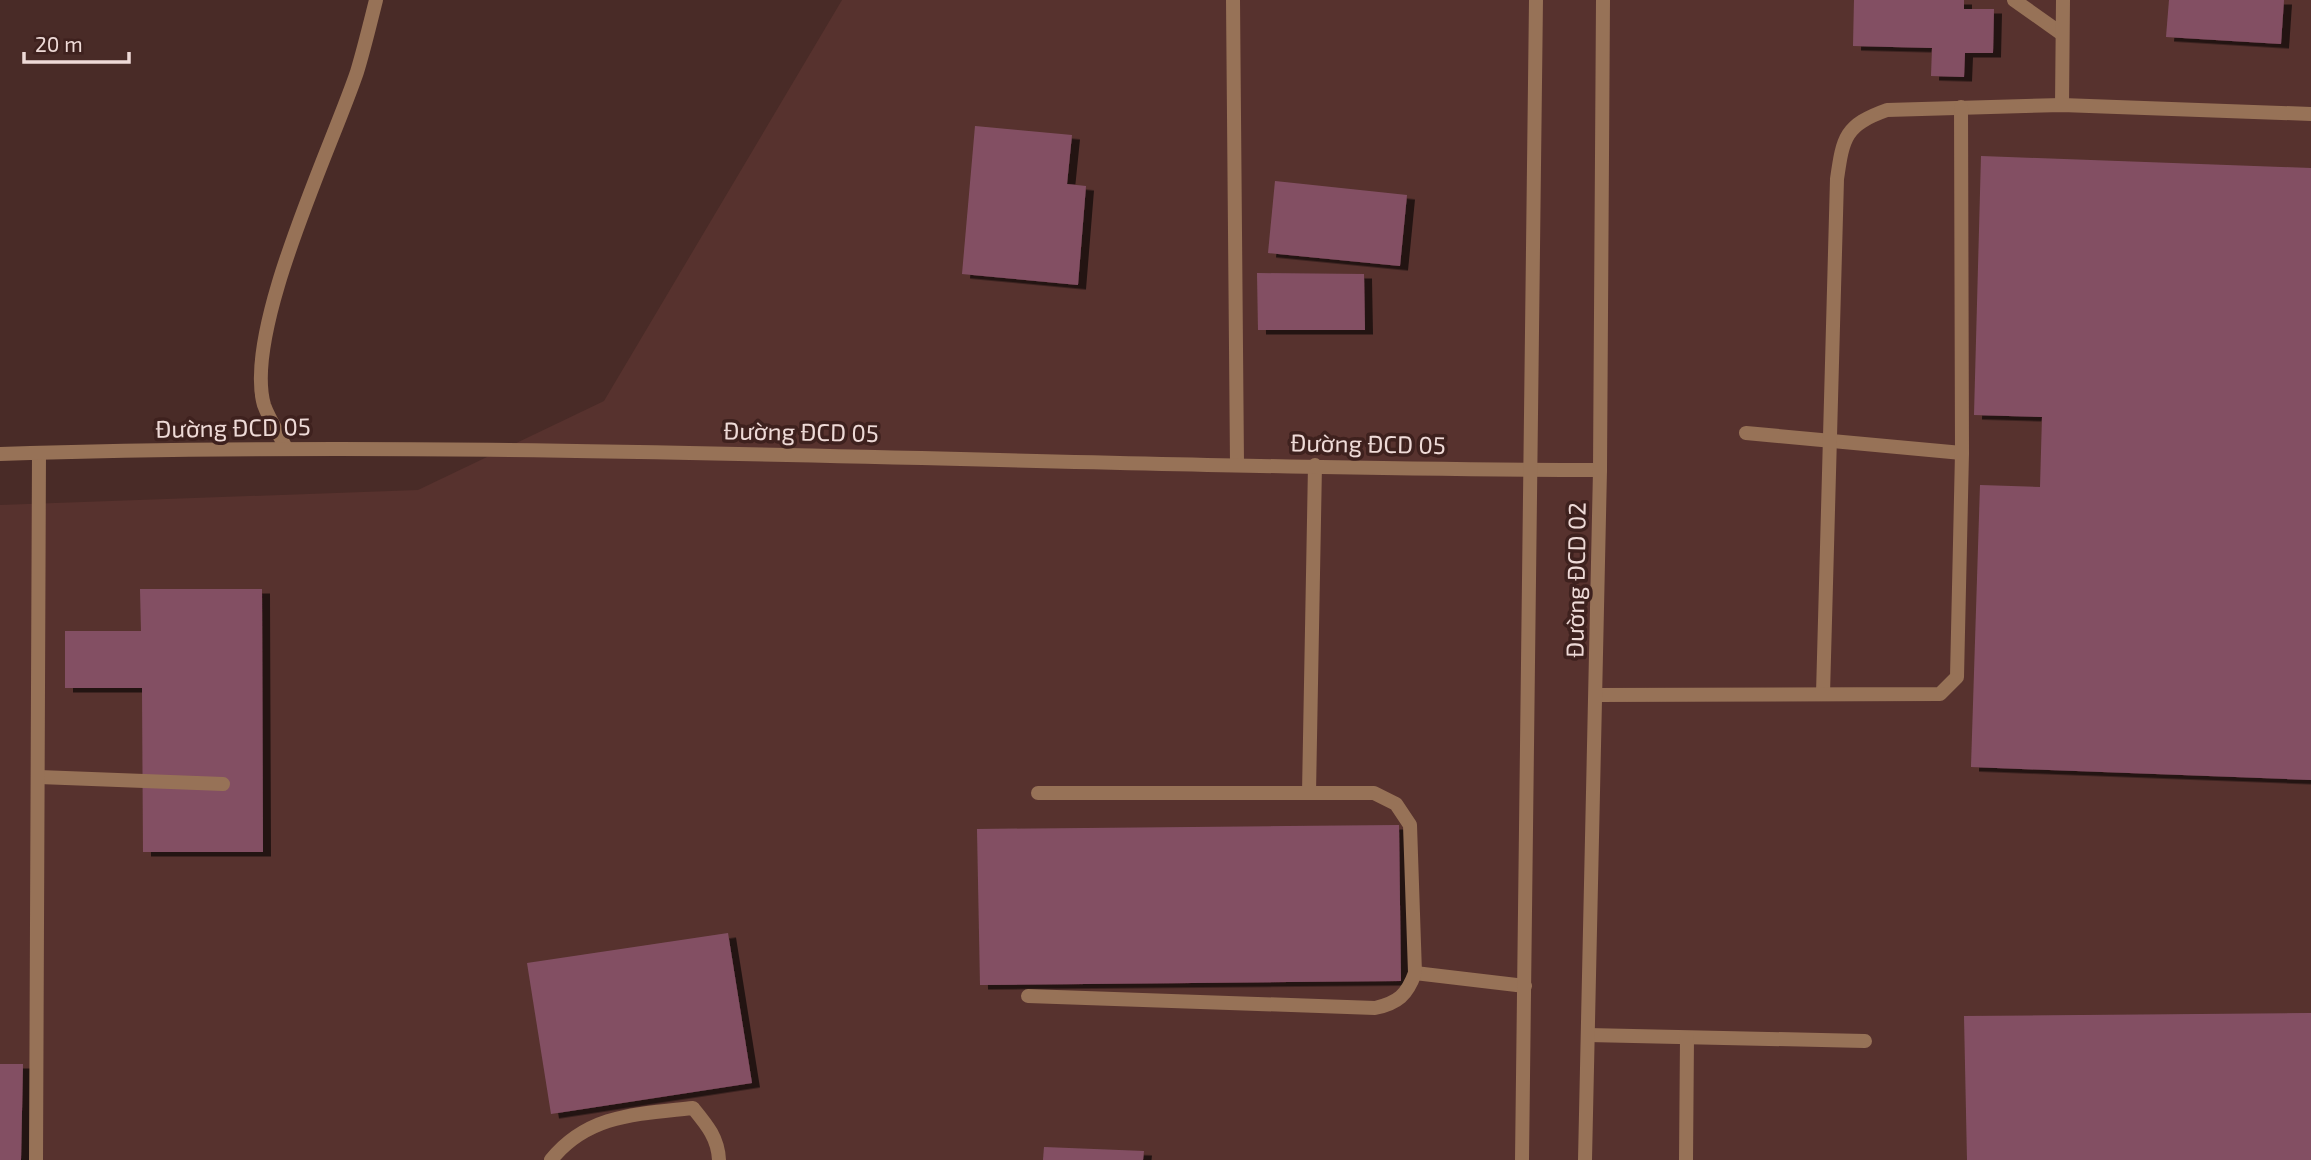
<svg xmlns="http://www.w3.org/2000/svg" width="2311" height="1160" font-family="'Exo 2',sans-serif">
<style>
.built{fill:#57322e}
.building{fill:#835064;filter:url(#shadow)}
.lines{fill:none;stroke-linecap:round;stroke-linejoin:round}
.lane{stroke:#977257;stroke-width:14}
.street{stroke:#977257;stroke-width:14}
.labels{text-anchor:middle;dominant-baseline:central;stroke-width:7;stroke-linejoin:round;paint-order:stroke}
.street-label{font-size:24px;fill:#eedad7;stroke:#3e211e}
</style>
<defs>
<filter id="shadow"><feDropShadow dx="8" dy="4.5" stdDeviation="0" flood-color="#0009"/></filter>
</defs>
<rect width="100%" height="100%" fill="#492b27"/>
<polygon class="built" points="842,0 2311,0 2311,1160 0,1160 0,505 418,490 604,401"/>
<g class="building">
<polygon points="1854,0 1964,0 1964,9 1994,9 1993,53 1965,53 1964,77 1931,76 1932,48 1853,46"/>
<polygon points="2169,0 2284,0 2281,44 2166,37"/>
<polygon points="975,126 1072,135 1067,184 1086,186 1078,285 962,274"/>
<polygon points="1981,156 2311,168 2311,780 1971,767 1980,485 2040,487 2042,417 1974,415"/>
<polygon points="1275,181 1407,195 1400,266 1268,253"/>
<polygon points="1257,273 1364,274 1365,330 1258,330"/>
<polygon points="140,589 262,589 263,852 143,852 142,688 65,688 65,631 141,631"/>
<polygon points="1399,825 1401,981 980,985 977,829"/>
<polygon points="728,933 752,1083 551,1114 527,963"/>
<polygon points="2311,1013 2311,1160 1967,1160 1964,1016"/>
<polygon points="0,1064 23,1064 21,1160 0,1160"/>
<polygon points="1044,1147 1144,1151 1143,1160 1043,1160"/>
</g>
<g class="lines">
<g class="lane">
<polyline points="1233,0 1237,463"/>
<polyline points="2014,0 2062,34"/>
<polyline points="2062,105 2063,0"/>
<polyline points="1746,433 1962,453"/>
<path d="M1823,694l14,-515c6,-42 8,-54 50,-69l175,-5 249,9"/>
<polyline points="1596,695 1940,694 1957,677 1962,453 1961,107"/>
<polyline points="39,777 223,784"/>
<polyline points="1309,793 1315,465"/>
<polyline points="1415,973 1525,986"/>
<path d="M1028,996l347,12c23,-5 32,-13 40,-35l-5,-148 -14,-21 -22,-11h-336"/>
<polyline points="1588,1035 1865,1041"/>
<polyline points="36,1160 39,453"/>
<path d="M551,1160c37,-46 87,-46 142,-52 14,17 25,30 26,52"/>
<polyline points="1686,1160 1687,1038"/>
</g>
<g class="street">
<path d="M286,448c-7,-14 -17,-29 -22,-43 -21,-74 67,-256 93,-333 7,-23 13,-48 19,-72"/>
<path d="M0,454c534,-17 1067,15 1600,16"/>
<polyline points="1522,1160 1536,0"/>
<polyline points="1585,1160 1600,470 1603,0"/>
</g>
</g>
<g class="labels">
<g class="street-label">
<text transform="translate(233 427) rotate(-1)">Đường ĐCD 05</text>
<text transform="translate(801 431) rotate(1)">Đường ĐCD 05</text>
<text transform="translate(1368 443) rotate(1)">Đường ĐCD 05</text>
<text transform="translate(1575 580) rotate(-89)">Đường ĐCD 02</text>
</g>
</g>
<path d="M24 52v10h105v-10" fill="none" stroke="#eedad7" stroke-width="3.5"/>
<text x="35" y="52" font-size="21" fill="#eedad7" stroke="#3e211e" stroke-width="5" paint-order="stroke">20 m</text>
</svg>
